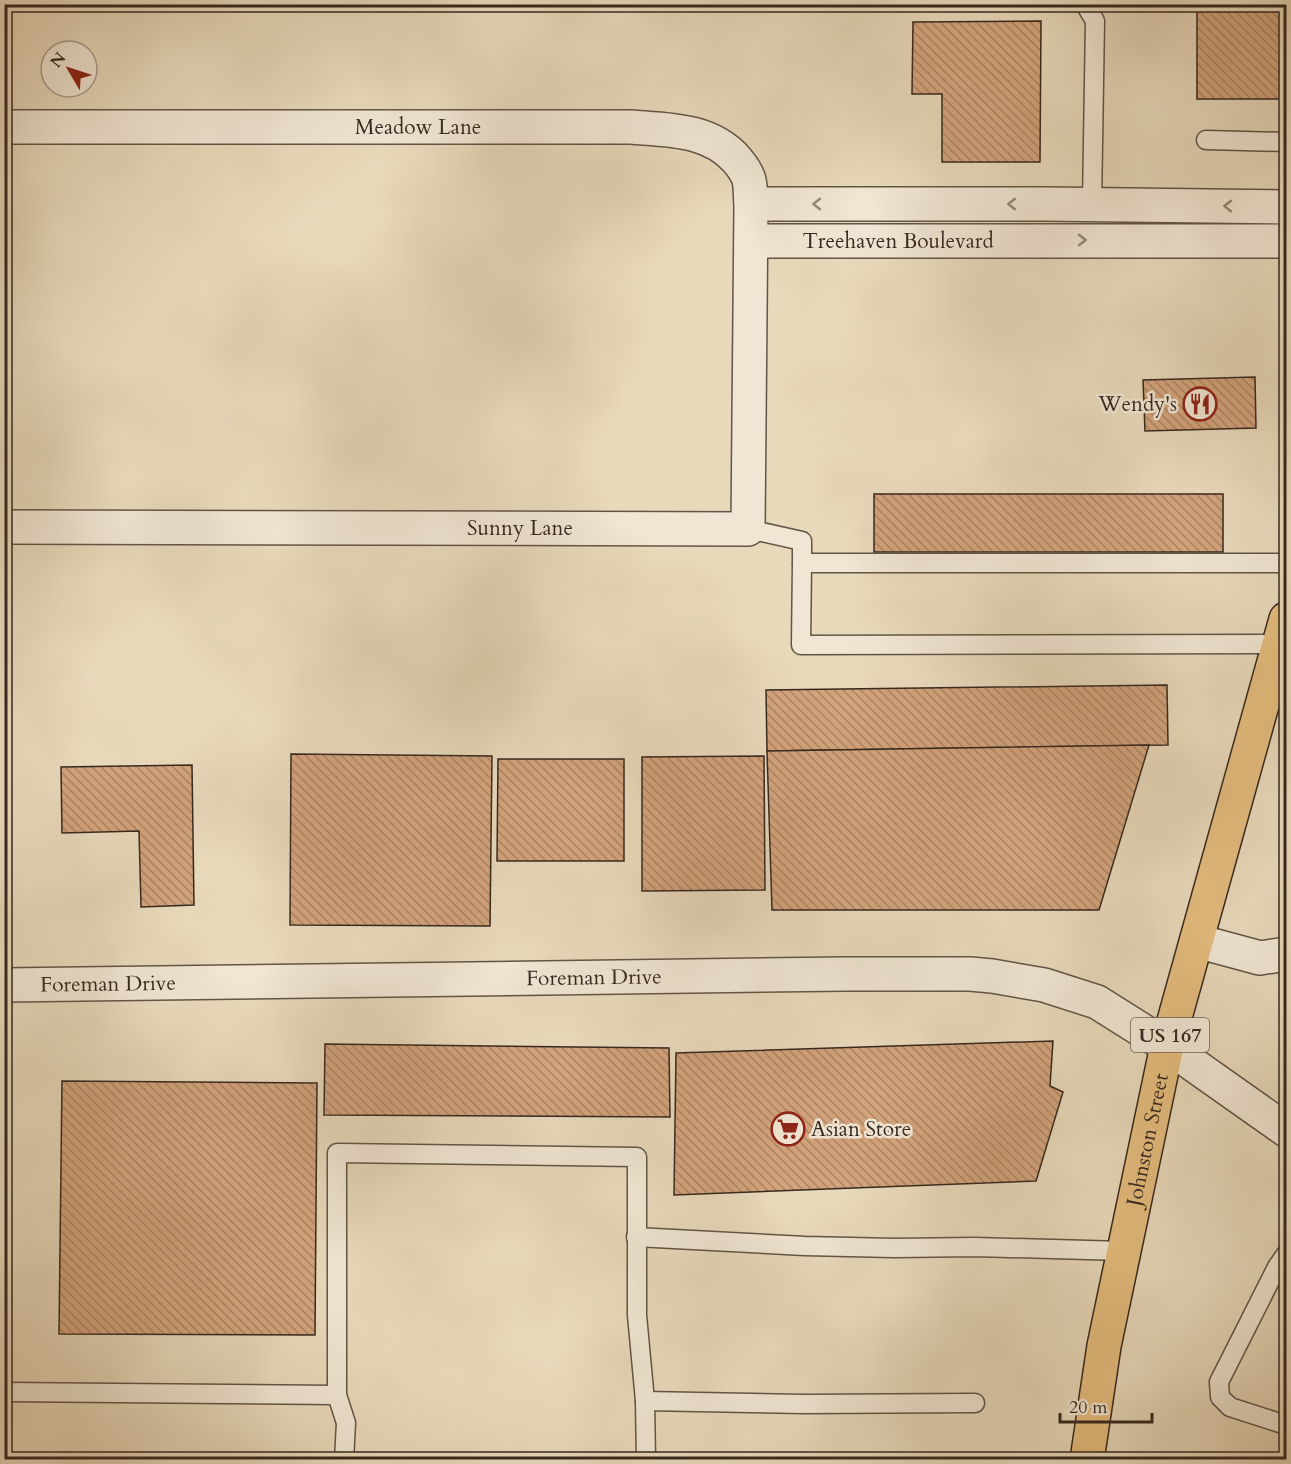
<svg xmlns="http://www.w3.org/2000/svg" width="1291" height="1464" font-family="Cardo,serif">
<style>
.building{fill:url(#building-back-hatch);stroke:#362920;stroke-width:1.5}
.lines{fill:none;stroke-linecap:round;stroke-linejoin:round}
.service-casing{stroke:#625547;stroke-width:21}
.minor-casing{stroke:#625547;stroke-width:36}
.tertiary-casing{stroke:#625547;stroke-width:36}
.primary-casing{stroke:#362920;stroke-width:36}
.service{stroke:#f0e6d3;stroke-width:18}
.minor{stroke:#f0e6d3;stroke-width:33}
.tertiary{stroke:#f0e6d3;stroke-width:33}
.primary{stroke:#e4bc7e;stroke-width:33}
.oneway{stroke:#93887a}
.labels{text-anchor:middle;dominant-baseline:central;stroke-width:5;stroke-linejoin:round;paint-order:stroke}
.shield{fill:#f0e6d3;stroke:#6e6256;stroke-width:1.5}
.shield-label{font-size:20px;font-weight:bold;fill:#362920}
.street-label{font-size:21px;fill:#362920;stroke:#f0e6d3}
.poi-label{font-size:21px;fill:#362920;stroke:#f0e6d3;text-anchor:end}
</style>
<defs>
<pattern id="building-back-hatch" width="6" height="6" patternUnits="userSpaceOnUse" patternTransform="scale(1.5)"><rect width="6" height="6" fill="#d3a37b"/><path d="M-1 5l2 2M0 0l6 6M5-1l2 2" fill="none" stroke="#ac8564"/></pattern>
</defs>
<rect width="100%" height="100%" fill="#e8d9bb"/>
<filter id="stains"><feTurbulence type="fractalNoise" baseFrequency=".00333" numOctaves="4"/><feColorMatrix values="0 0 0 0 .2 0 0 0 0 .09 0 0 0 0 .02 0 0 0 .5 -.17"/></filter>
<radialGradient id="worn" r=".72"><stop offset=".6" stop-color="#630" stop-opacity="0"/><stop offset="1" stop-color="#630" stop-opacity=".3"/></radialGradient>
<g class="building">
<rect x="1197" y="4" width="89" height="95"/>
<polygon points="1041,21 1040,162 942,162 942,94 912,94 913,22"/>
<polygon points="1255,377 1256,428 1145,431 1143,380"/>
<rect x="874" y="494" width="349" height="58"/>
<polygon points="1167,685 1168,745 767,751 766,690"/>
<polygon points="1149,745 1099,910 772,910 767,751"/>
<polygon points="291,754 492,756 490,926 290,925"/>
<polygon points="764,756 765,890 642,891 642,757"/>
<polygon points="498,759 624,759 624,861 497,861"/>
<polygon points="192,765 194,905 141,907 139,831 62,833 61,767"/>
<polygon points="1053,1041 1050,1086 1063,1092 1036,1181 674,1195 676,1053"/>
<polygon points="325,1044 669,1048 670,1117 324,1115"/>
<polygon points="62,1081 317,1083 315,1335 59,1334"/>
</g>
<g class="lines">
<g class="service-casing">
<g id="service">
<polyline points="1085,4 1095,21 1092,204"/>
<polyline points="1206,140 1286,142"/>
<polyline points="748,529 802,541 802,563"/>
<polyline points="1279,644 801,645 802,563 1286,563"/>
<polyline points="636,1237 805,1246 894,1248 975,1247 1124,1251"/>
<polyline points="1286,1254 1277,1267 1219,1382 1220,1397 1230,1407 1286,1425"/>
<polyline points="4,1392 337,1395"/>
<polyline points="645,1401 805,1404 975,1403"/>
<polyline points="344,1460 346,1423 337,1395 337,1153 637,1157 637,1315 645,1401 646,1460"/>
</g>
</g>
<g class="minor-casing">
<g id="minor">
<path id="s1" d="M4,127h627c38,3 79,2 106,33 5,6 10,13 12,20 2,8 1,17 2,24l-3,325 -744,-2"/>
<polyline points="751,204 1044,204 1286,207"/>
<path id="s2" d="M751,241h535"/>
<polyline points="1197,941 1260,958 1286,954"/>
</g>
</g>
<g class="tertiary-casing">
<g id="tertiary">
<path id="s3" d="M4,985l842,-11h124l22,2 52,9 53,17 70,44 119,84"/>
</g>
</g>
<g class="primary-casing">
<g id="primary">
<path id="s4" d="M1087,1460l17,-114 63,-300 119,-427"/>
</g>
</g>
<use href="#service" class="service"/>
<use href="#minor" class="minor"/>
<use href="#tertiary" class="tertiary"/>
<use href="#primary" class="primary"/>
</g>
<defs><path id="oneway-chevron" d="M-2-3.5L2.5 0L-2 3.5" fill="none" stroke-width="1.6" stroke-linecap="round" stroke-linejoin="round" transform="scale(1.5)"/></defs>
<g class="oneway">
<use href="#oneway-chevron" transform="translate(817 204) rotate(180)"/>
<use href="#oneway-chevron" transform="translate(1012 204) rotate(180)"/>
<use href="#oneway-chevron" transform="translate(1228 206) rotate(-179)"/>
<use href="#oneway-chevron" transform="translate(1082 240)"/>
</g>
<defs>
<g id="restaurant-ring" transform="scale(1.725)"><circle r="9.5" fill="#f0e6d3" stroke="#8f2418" stroke-width="1.5"/><path d="M-5-6h1v4h1v-4h1v4h1v-4h1v5L-1.5 .5V6h-2V.5L-5-1ZM5-6V6H3V1.5H1.5Q1.5-4 5-6Z" fill="#8f2418"/></g>
<g id="supermarket-ring" transform="scale(1.725)"><circle r="9.5" fill="#f0e6d3" stroke="#8f2418" stroke-width="1.5"/><path d="M-6-5.5h2.5l.6 2H6L4.5 2H-2.5L-4.4-4H-6ZM-1.5 3.2a1.3 1.3 0 1 0 .1 0ZM3 3.2a1.3 1.3 0 1 0 .1 0Z" fill="#8f2418"/></g>
</defs>
<g fill-rule="evenodd">
<use href="#restaurant-ring" x="1200" y="404"/>
<use href="#supermarket-ring" x="788" y="1129"/>
</g>
<g class="labels">
<rect class="shield" x="1131" y="1018" width="78" height="34" rx="4.5"/>
<g class="shield-label">
<text x="1170" y="1035">US 167</text>
</g>
<g class="street-label">
<text stroke="none"><textPath href="#s1" startOffset="414">Meadow Lane</textPath></text>
<text stroke="none"><textPath href="#s2" startOffset="147">Treehaven Boulevard</textPath></text>
<text x="520" y="528">Sunny Lane</text>
<text stroke="none"><textPath href="#s3" startOffset="590">Foreman Drive</textPath></text>
<text stroke="none"><textPath href="#s3" startOffset="104">Foreman Drive</textPath></text>
<text stroke="none"><textPath href="#s4" startOffset="326">Johnston Street</textPath></text>
</g>
<g class="poi-label">
<text x="1177" y="404">Wendy's</text>
<text x="811" y="1129" text-anchor="start">Asian Store</text>
</g>
</g>
<rect width="1291" height="1464" fill="none" stroke="#e8d9bb" stroke-width="24"/>
<rect x="6" y="6" width="1279" height="1452" fill="none" stroke="#362920" stroke-width="3"/>
<rect x="12" y="12" width="1267" height="1440" fill="none" stroke="#362920" stroke-width="1.5"/>
<g transform="translate(69 69) rotate(309)"><circle r="28" fill="#f0e6d3" stroke="#a69a8b" stroke-width="1.5"/>
<path d="M0-4.5L10 22L0 15L-10 22Z" fill="#8f2418"/>
<text y="-9" font-size="16" font-weight="bold" text-anchor="middle" fill="#362920">N</text>
</g>
<path d="M1060 1413v9h92v-9" fill="none" stroke="#362920" stroke-width="3"/>
<text x="1069" y="1413" font-size="18" fill="#362920" stroke="#f0e6d3" stroke-width="4.5" paint-order="stroke">20 m</text>
<rect width="100%" height="100%" filter="url(#stains)"/>
<rect width="100%" height="100%" fill="url(#worn)"/>
</svg>
